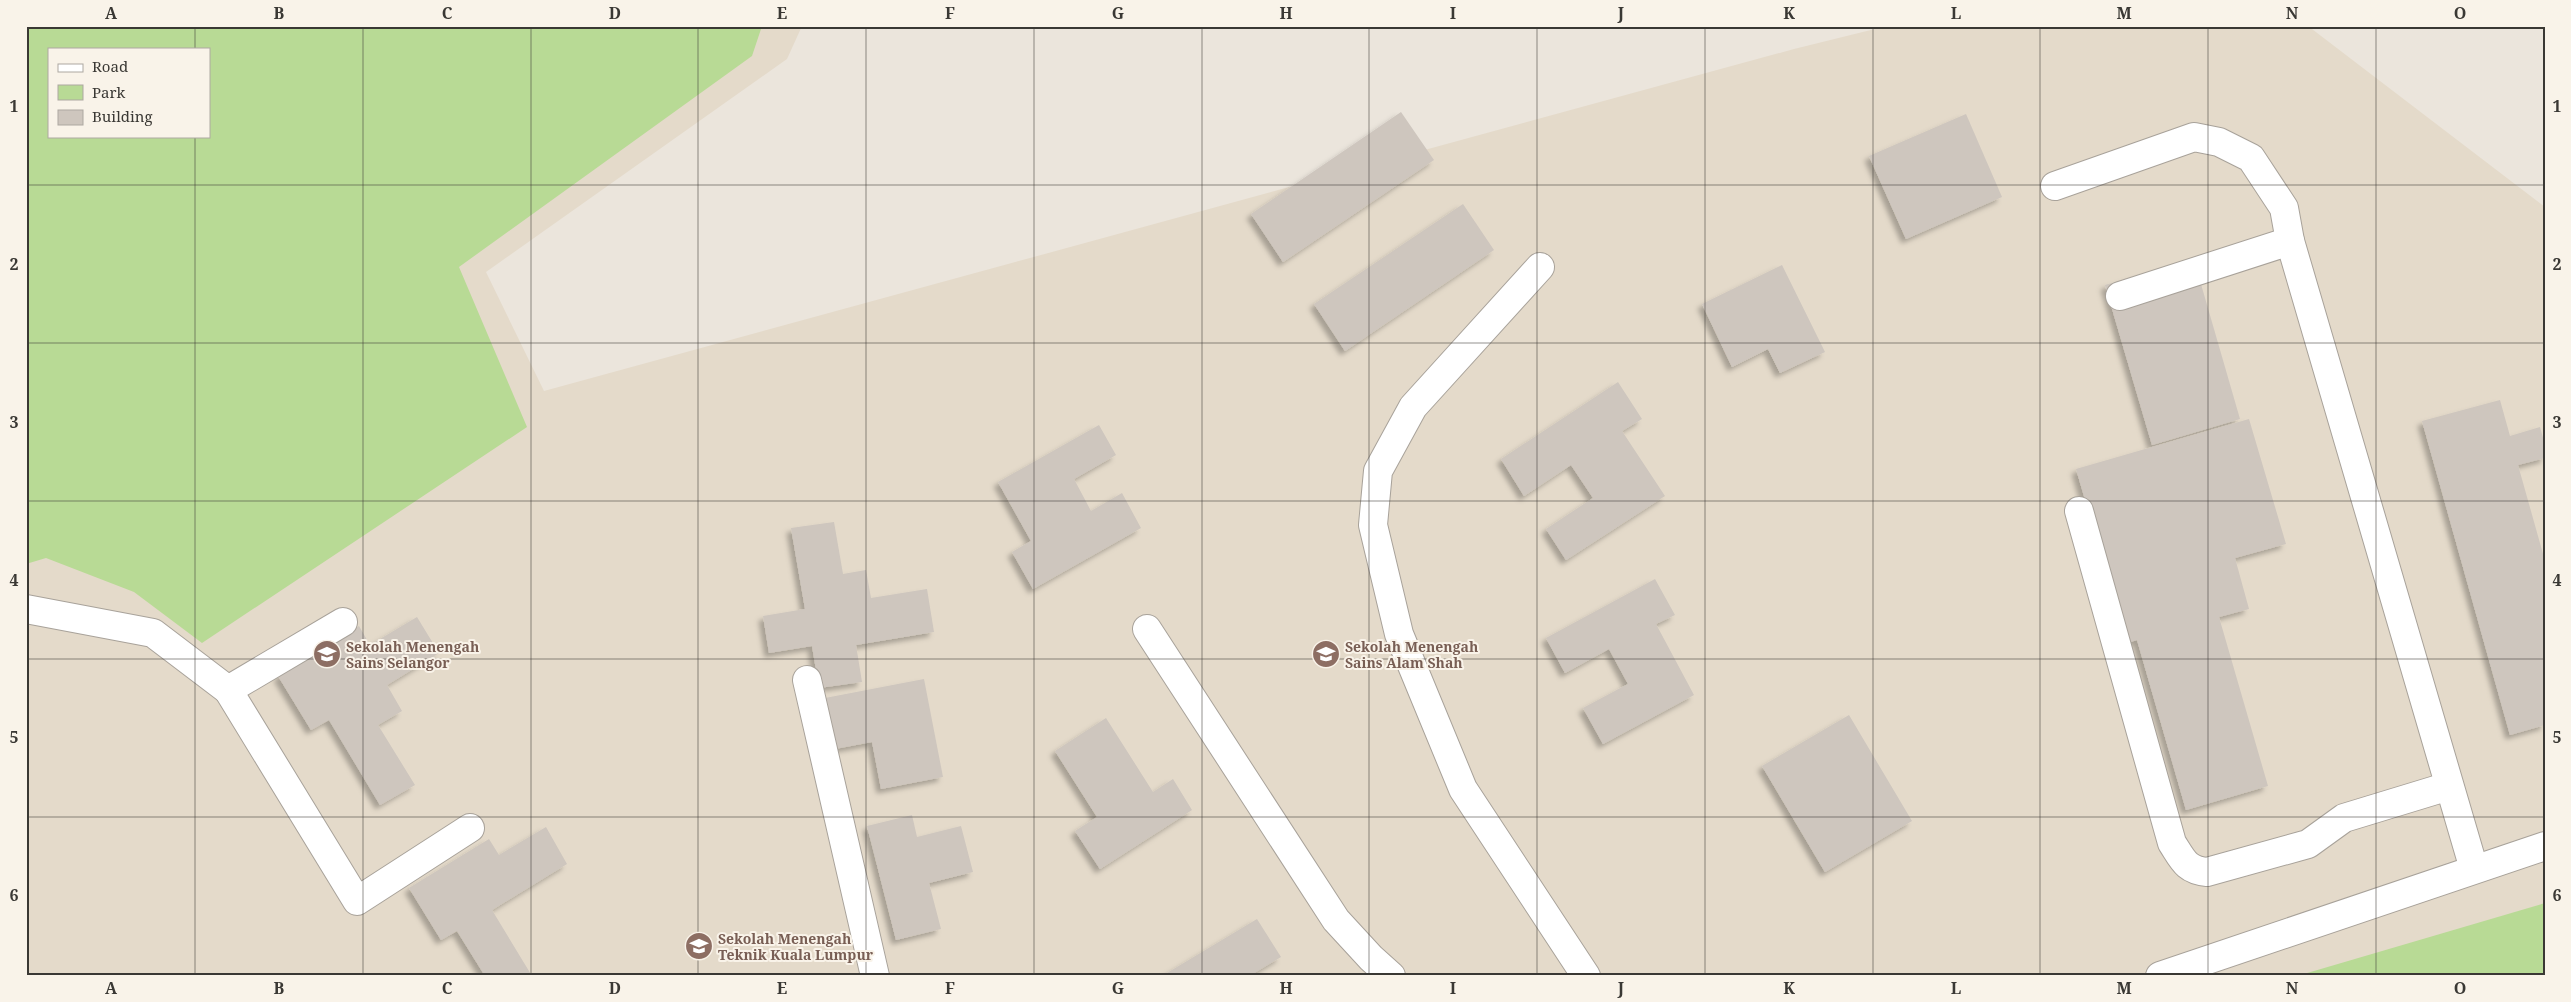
<svg xmlns="http://www.w3.org/2000/svg" width="2571" height="1002" font-family="'Noto Serif',serif">
<style>
.built{fill:#e4daca;fill-rule:evenodd}
.park{fill:#b8da95;fill-rule:evenodd}
.building{fill:#cec6be;filter:url(#shadow)}
.lines{fill:none;stroke-linecap:round;stroke-linejoin:round}
.minor-casing{stroke:#a8a29a;stroke-width:30}
.minor{stroke:#fff;stroke-width:28}
.grid{fill:none;stroke:#3a3834;stroke-width:1;stroke-opacity:0.55}
.labels{text-anchor:middle;dominant-baseline:central;stroke-width:4;stroke-linejoin:round;paint-order:stroke}
.education-label{font-size:14px;font-weight:bold;fill:#785e54;stroke:#f9f3e9;text-anchor:start}
.neatline{fill:none;stroke:#3a3834;stroke-width:2}
.grid-label{font-size:16px;text-anchor:middle;font-weight:bold;fill:#3a3834}
</style>
<defs>
<filter id="shadow"><feDropShadow dx="-4.5" dy="4.5" stdDeviation="2.5" flood-color="#0004"/></filter>
</defs>
<rect width="100%" height="100%" fill="#ebe5dc"/>
<path class="built" d="M26,26h776l-15,33 -301,213 58,119 1250,-342 93,-23h421l237,181v769h-2519zM49,49h160v87h-160z"/>
<g class="park">
<path d="M26,26h736l-10,30 -293,211 68,160 -325,216 -68,-51 -88,-34 -20,6zM49,49h160v87h-160z"/>
<polygon points="2545,903 2545,976 2297,976"/>
</g>
<g class="building">
<polygon points="1401,112 1434,160 1283,262 1251,214"/>
<polygon points="1966,114 2002,197 1906,239 1869,156"/>
<polygon points="1463,204 1494,250 1345,351 1314,304"/>
<polygon points="2194,260 2240,419 2152,445 2105,285"/>
<polygon points="1782,265 1825,352 1780,373 1768,349 1732,367 1702,304"/>
<polygon points="1618,382 1642,419 1622,431 1665,496 1566,560 1546,529 1593,498 1571,465 1524,496 1501,459"/>
<polygon points="2500,400 2510,436 2540,427 2545,445 2545,458 2518,465 2545,561 2545,725 2510,735 2422,421"/>
<polygon points="2249,419 2286,544 2235,558 2249,609 2219,617 2268,786 2186,810 2137,640 2127,643 2076,469"/>
<polygon points="1099,425 1116,455 1074,479 1091,511 1122,493 1141,528 1033,589 1012,552 1031,541 998,482"/>
<polygon points="834,522 843,574 866,570 871,598 927,589 934,632 856,645 862,682 819,688 812,646 769,653 763,616 805,609 791,528"/>
<polygon points="1655,579 1675,615 1656,624 1694,695 1603,744 1583,708 1628,684 1609,649 1565,673 1546,638"/>
<polygon points="417,617 439,653 387,685 402,711 378,725 415,785 380,805 329,720 311,730 278,676 359,626 370,645"/>
<polygon points="924,679 943,777 881,789 872,742 835,749 825,698"/>
<polygon points="1849,715 1912,821 1825,872 1762,766"/>
<polygon points="1106,718 1153,792 1173,779 1192,810 1100,869 1075,831 1097,817 1055,751"/>
<polygon points="912,815 917,837 961,826 973,872 929,883 941,929 896,940 867,826"/>
<polygon points="546,827 567,864 492,910 532,976 485,976 457,931 441,940 409,888 489,839 499,855"/>
<polygon points="1257,919 1281,957 1249,976 1162,976"/>
</g>
<g class="lines">
<g class="minor-casing">
<g id="minor">
<polyline points="2055,186 2194,137 2219,142 2251,158 2284,208 2290,241"/>
<polyline points="1540,267 1413,407 1378,471 1373,525 1399,634 1463,789 1586,976"/>
<polyline points="2120,296 2290,241 2474,869"/>
<path d="M2079,511l93,332c11,17 14,27 35,29l101,-28 36,-26 105,-32"/>
<polyline points="26,609 153,633 228,690 343,622"/>
<polyline points="1147,629 1336,920 1371,958 1391,976"/>
<polyline points="807,680 875,976"/>
<polyline points="228,690 357,901 470,828"/>
<polyline points="2160,976 2545,846"/>
</g>
</g>
<use href="#minor" class="minor"/>
</g>
<path class="grid" d="M195,26v23M363,26v950M531,26v950M698,26v950M866,26v950M1034,26v950M1202,26v950M1369,26v950M1537,26v950M1705,26v950M1873,26v950M2040,26v950M2208,26v950M2376,26v950M195,136v840M26,185h2519M26,343h2519M26,501h2519M26,659h2519M26,817h2519"/>
<defs>
<g id="school-disc" transform="scale(1.4375)"><circle r="9.5" fill="#8d6e63" stroke="#f9f3e9"/><path d="M0-5L7-2L0 1L-7-2ZM-4 1L0 2.5L4 1V4Q0 6-4 4Z" fill="#fff"/></g>
</defs>
<g fill-rule="evenodd">
<use href="#school-disc" x="327" y="654"/>
<use href="#school-disc" x="1326" y="654"/>
<use href="#school-disc" x="699" y="946"/>
</g>
<g class="labels">
<g class="education-label">
<text x="346" y="646">Sekolah Menengah<tspan x="346" dy="16">Sains Selangor</tspan></text>
<text x="1345" y="646">Sekolah Menengah<tspan x="1345" dy="16">Sains Alam Shah</tspan></text>
<text x="718" y="938">Sekolah Menengah<tspan x="718" dy="16">Teknik Kuala Lumpur</tspan></text>
</g>
</g>
<rect width="2571" height="1002" fill="none" stroke="#f9f3e9" stroke-width="55"/>
<rect x="48" y="48" width="162" height="90" fill="#f9f3e9" stroke="#ada8a1"/>
<rect x="58" y="64" width="25" height="8" fill="#ffffff" stroke="#ada8a1"/>
<text x="92" y="72" font-size="15" fill="#3a3834">Road</text>
<rect x="58" y="85" width="25" height="15" fill="#b8da95" stroke="#ada8a1"/>
<text x="92" y="98" font-size="15" fill="#3a3834">Park</text>
<rect x="58" y="110" width="25" height="15" fill="#cec6be" stroke="#ada8a1"/>
<text x="92" y="122" font-size="15" fill="#3a3834">Building</text>
<rect x="28" y="28" width="2516" height="946" class="neatline"/>
<g class="grid-label">
<text x="111" y="19">A</text>
<text x="279" y="19">B</text>
<text x="447" y="19">C</text>
<text x="615" y="19">D</text>
<text x="782" y="19">E</text>
<text x="950" y="19">F</text>
<text x="1118" y="19">G</text>
<text x="1286" y="19">H</text>
<text x="1453" y="19">I</text>
<text x="1621" y="19">J</text>
<text x="1789" y="19">K</text>
<text x="1956" y="19">L</text>
<text x="2124" y="19">M</text>
<text x="2292" y="19">N</text>
<text x="2460" y="19">O</text>
<text x="14" y="112">1</text>
<text x="2557" y="112">1</text>
<text x="14" y="270">2</text>
<text x="2557" y="270">2</text>
<text x="14" y="428">3</text>
<text x="2557" y="428">3</text>
<text x="14" y="586">4</text>
<text x="2557" y="586">4</text>
<text x="14" y="743">5</text>
<text x="2557" y="743">5</text>
<text x="14" y="901">6</text>
<text x="2557" y="901">6</text>
<text x="111" y="994">A</text>
<text x="279" y="994">B</text>
<text x="447" y="994">C</text>
<text x="615" y="994">D</text>
<text x="782" y="994">E</text>
<text x="950" y="994">F</text>
<text x="1118" y="994">G</text>
<text x="1286" y="994">H</text>
<text x="1453" y="994">I</text>
<text x="1621" y="994">J</text>
<text x="1789" y="994">K</text>
<text x="1956" y="994">L</text>
<text x="2124" y="994">M</text>
<text x="2292" y="994">N</text>
<text x="2460" y="994">O</text>
</g>
</svg>
